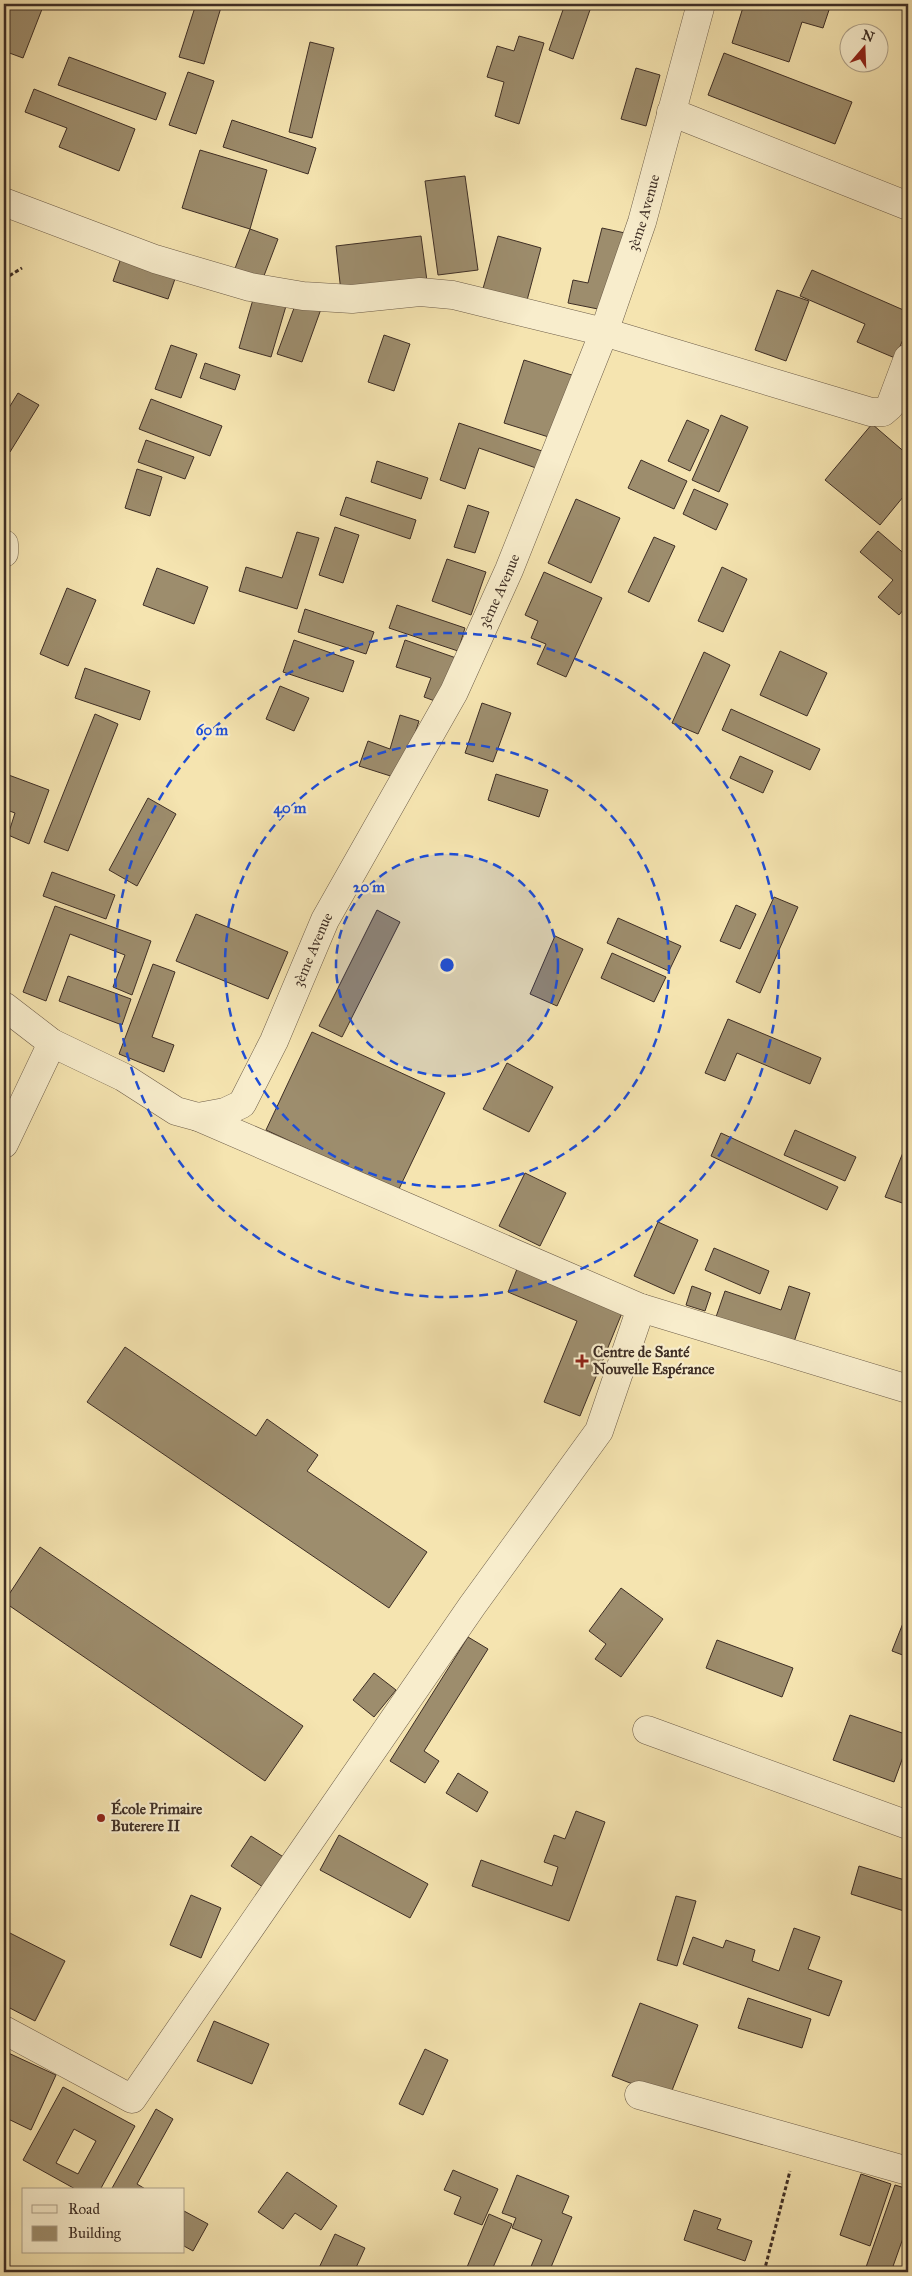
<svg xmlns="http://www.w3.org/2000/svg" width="912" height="2276" font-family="'IM FELL Great Primer',serif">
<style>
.building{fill:#9d8d6d;stroke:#3e2e25;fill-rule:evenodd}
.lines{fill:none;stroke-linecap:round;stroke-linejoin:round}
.minor-casing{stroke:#6c5c48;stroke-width:29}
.path{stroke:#3e2e25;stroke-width:3;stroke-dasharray:4 2.5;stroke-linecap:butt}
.minor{stroke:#f8edcc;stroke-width:28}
.ring{fill:none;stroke:#1d4ed8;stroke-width:2.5;stroke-dasharray:9 6}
.poi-dot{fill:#8f2418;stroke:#f8edcc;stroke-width:2}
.labels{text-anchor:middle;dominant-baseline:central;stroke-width:4.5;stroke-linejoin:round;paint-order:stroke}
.street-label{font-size:15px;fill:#3e2e25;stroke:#f8edcc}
.poi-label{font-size:15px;font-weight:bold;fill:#3e2e25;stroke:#f8edcc;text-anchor:start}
.centre{fill:#1d4ed8;stroke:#f8edcc;stroke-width:2.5}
.ring-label{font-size:15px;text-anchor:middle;font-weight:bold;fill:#1d4ed8;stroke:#f8edcc;stroke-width:4.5;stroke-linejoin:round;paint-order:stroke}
</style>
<rect width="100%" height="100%" fill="#f5e4b0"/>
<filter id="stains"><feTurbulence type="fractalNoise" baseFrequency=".004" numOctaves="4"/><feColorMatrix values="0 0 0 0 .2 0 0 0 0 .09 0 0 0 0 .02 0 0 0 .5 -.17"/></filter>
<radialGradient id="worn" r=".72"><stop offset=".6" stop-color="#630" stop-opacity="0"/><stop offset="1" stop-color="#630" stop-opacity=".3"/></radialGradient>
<g class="building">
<polygon points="4,4 44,4 23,58 4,51"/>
<polygon points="196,4 222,4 204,64 179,57"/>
<polygon points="565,4 592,4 573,59 549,50"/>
<polygon points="744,4 831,4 823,28 802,22 789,62 732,43"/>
<polygon points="519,36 544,43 519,124 495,116 504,82 487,77 497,46 514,51"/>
<polygon points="310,42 334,48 312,138 289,132"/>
<polygon points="724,53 852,102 835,144 708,95"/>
<polygon points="69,57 166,93 156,120 58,85"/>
<polygon points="636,68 660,75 646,126 621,119"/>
<polygon points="188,72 214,81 196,134 169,125"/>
<polygon points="34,89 135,129 119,171 59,147 67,128 25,112"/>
<polygon points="232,120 316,148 308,174 223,147"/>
<polygon points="200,150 267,170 250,229 182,208"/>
<polygon points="465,176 478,270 438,275 425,181"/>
<polygon points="602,228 625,233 608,311 568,303 573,280 588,283"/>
<polygon points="250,229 278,239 262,281 234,271"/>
<polygon points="421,236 427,281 341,292 336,246"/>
<polygon points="498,236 541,248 526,304 482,292"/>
<polygon points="122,255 177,273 168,299 113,281"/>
<polygon points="812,270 908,312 908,328 895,358 857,342 865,324 800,296"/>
<polygon points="777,290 809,301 786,361 755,350"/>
<polygon points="254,296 286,306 271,357 239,348"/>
<polygon points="297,300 321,309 302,362 277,354"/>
<polygon points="384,335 410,344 394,391 368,382"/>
<polygon points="171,345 197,354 181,398 155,389"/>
<polygon points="524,360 575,376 555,439 504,423"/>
<polygon points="205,363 240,375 235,390 200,378"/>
<polygon points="18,393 39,405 10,452 4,448 4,416"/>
<polygon points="151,399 222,426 210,456 139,429"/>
<polygon points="721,415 748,427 719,492 692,480"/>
<polygon points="687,420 709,430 690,471 668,461"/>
<polygon points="459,423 542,451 536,468 479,448 465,489 440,480"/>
<polygon points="872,424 908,455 908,491 880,525 825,480"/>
<polygon points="146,440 194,457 185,479 138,462"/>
<polygon points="641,460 687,481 674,509 628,488"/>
<polygon points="377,461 428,478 421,499 371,482"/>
<polygon points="137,469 162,477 150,516 125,508"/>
<polygon points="694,489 728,504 716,530 683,514"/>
<polygon points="346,497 416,520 410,539 340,515"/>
<polygon points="576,499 620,518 591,583 548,563"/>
<polygon points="468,505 489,512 475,553 454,547"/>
<polygon points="335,527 359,535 343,583 319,575"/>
<polygon points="878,531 908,557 908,604 899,615 878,597 893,580 860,552"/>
<polygon points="297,532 319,538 297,609 239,591 246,567 282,578"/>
<polygon points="654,537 675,546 649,602 628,592"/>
<polygon points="447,559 486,572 471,615 432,601"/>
<polygon points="722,567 747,579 723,632 698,621"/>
<polygon points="157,568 208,587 194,624 143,605"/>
<polygon points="544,572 602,598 566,677 537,664 546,644 531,638 538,621 525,615"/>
<polygon points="67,588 96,600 68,666 40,654"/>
<polygon points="397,605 465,628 458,651 389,628"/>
<polygon points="305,609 374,632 366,654 298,632"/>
<polygon points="294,640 354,661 343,692 283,672"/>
<polygon points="405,640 459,659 443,704 424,697 431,678 396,667"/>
<polygon points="780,651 827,673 807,716 760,695"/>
<polygon points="704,652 730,665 698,734 672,723"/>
<polygon points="85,668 150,691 140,720 75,698"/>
<polygon points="280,686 309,698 294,731 266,719"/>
<polygon points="482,703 511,713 493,762 465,753"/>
<polygon points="731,709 820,749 810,770 722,730"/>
<polygon points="95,714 118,724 68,851 44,842"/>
<polygon points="400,715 419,721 400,779 359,766 368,741 390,749"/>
<polygon points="740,756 773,771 763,793 730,778"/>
<polygon points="6,774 49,790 29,844 8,835 15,813 4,809 4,780"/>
<polygon points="496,774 548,790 539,817 488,800"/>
<polygon points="148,798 176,814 137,886 109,870"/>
<polygon points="52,872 115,895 106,919 43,896"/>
<polygon points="774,897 798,907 760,993 736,982"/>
<polygon points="736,905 756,914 740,949 720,941"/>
<polygon points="55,906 151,941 132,995 113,987 125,955 70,934 46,1001 23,992"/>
<polygon points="377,910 400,922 342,1037 319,1026"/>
<polygon points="196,914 288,952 268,999 176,961"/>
<polygon points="618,918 681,946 669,971 607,943"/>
<polygon points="555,936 583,949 557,1006 530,994"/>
<polygon points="612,953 666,977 654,1002 601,978"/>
<polygon points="153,964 175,972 152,1037 174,1045 164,1072 119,1054"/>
<polygon points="68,976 131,999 122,1025 59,1001"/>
<polygon points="728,1019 821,1058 810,1084 737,1053 725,1081 705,1073"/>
<polygon points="312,1032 445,1093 398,1191 266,1130"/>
<polygon points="507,1063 553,1087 529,1132 483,1109"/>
<polygon points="795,1130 856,1157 845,1181 784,1155"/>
<polygon points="721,1133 838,1187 827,1210 711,1156"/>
<polygon points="904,1150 908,1152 908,1205 885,1197"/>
<polygon points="525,1173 566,1193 540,1246 499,1226"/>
<polygon points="658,1222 698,1240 674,1294 634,1276"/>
<polygon points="714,1248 769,1271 760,1294 705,1270"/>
<polygon points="517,1269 622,1313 580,1416 544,1402 577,1321 508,1292"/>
<polygon points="692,1286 711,1293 705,1311 686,1305"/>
<polygon points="789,1286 810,1293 794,1342 716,1317 725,1291 781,1310"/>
<polygon points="125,1347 256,1436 267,1419 318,1455 307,1471 427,1552 389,1608 87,1402"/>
<polygon points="40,1547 303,1726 265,1781 4,1602"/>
<polygon points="621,1588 663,1619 621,1677 595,1659 606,1644 589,1631"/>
<polygon points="907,1613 908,1613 908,1657 892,1651"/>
<polygon points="468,1637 488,1649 424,1751 439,1761 425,1783 390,1761"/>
<polygon points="717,1640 793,1668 782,1697 706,1668"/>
<polygon points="374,1673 396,1690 374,1717 353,1700"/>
<polygon points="850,1715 908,1735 908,1743 894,1782 833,1760"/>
<polygon points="458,1773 488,1792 477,1812 446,1793"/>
<polygon points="576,1811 605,1822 569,1921 472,1886 481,1860 552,1886 558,1867 544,1862 554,1835 565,1839"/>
<polygon points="339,1835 428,1884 410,1918 320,1870"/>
<polygon points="251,1836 285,1858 266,1889 231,1866"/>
<polygon points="859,1866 908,1881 907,1912 851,1894"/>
<polygon points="191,1895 221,1908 201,1958 170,1945"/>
<polygon points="676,1896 696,1901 677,1966 657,1960"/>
<polygon points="794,1928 820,1937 808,1969 842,1981 829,2016 683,1964 693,1937 723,1948 726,1940 755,1950 752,1961 779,1971"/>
<polygon points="4,1930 65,1961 35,2021 4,2005"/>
<polygon points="748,1998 811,2019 802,2048 738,2028"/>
<polygon points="640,2003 698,2025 669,2098 612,2076"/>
<polygon points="214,2021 269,2044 252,2084 197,2061"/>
<polygon points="425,2049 448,2060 423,2115 399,2104"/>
<polygon points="4,2051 56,2075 31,2130 4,2117"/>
<path d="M63,2087l72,39 -35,64h-23l-54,-30zM74,2129l22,12 -18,33 -22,-11z"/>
<polygon points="156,2109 173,2119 137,2184 147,2190 111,2190"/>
<polygon points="453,2170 498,2189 482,2225 454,2214 461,2197 444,2190"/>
<polygon points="287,2172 337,2206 321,2230 295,2213 283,2229 258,2212"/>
<polygon points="861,2174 891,2184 870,2246 840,2235"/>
<polygon points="517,2175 569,2196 562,2213 572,2217 549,2272 538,2272 530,2269 542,2240 512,2228 516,2218 502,2213"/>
<polygon points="895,2185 908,2189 908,2224 891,2272 872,2272 865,2270"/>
<polygon points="694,2210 721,2219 717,2229 752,2241 745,2261 684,2240"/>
<polygon points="184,2211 208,2224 193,2251 184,2246"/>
<polygon points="489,2214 512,2224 491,2272 465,2272"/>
<polygon points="335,2234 365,2248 354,2272 317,2272"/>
</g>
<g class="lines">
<g class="minor-casing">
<g id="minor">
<polyline points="671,112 908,206"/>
<polyline points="4,202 155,259 250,287 303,296 352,299 420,292 453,295 604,332 871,412 883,412 890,406 908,358"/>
<polyline points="4,544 4,553"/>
<polyline points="4,1006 52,1043 123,1077 176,1111 198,1117 641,1308 908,1389"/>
<path id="s1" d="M198,1117l27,-5 17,-8 32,-63 51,-121 129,-228 55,-122 95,-238 38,-110 59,-218"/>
<polyline points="4,1144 52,1043"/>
<polyline points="647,1730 908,1825"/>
<polyline points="4,2030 132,2099 472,1606 599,1431 641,1308"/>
<polyline points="639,2095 908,2171"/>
</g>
</g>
<g class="path">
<polyline points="4,279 22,268"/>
<polyline points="764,2272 790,2171"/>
</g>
<use href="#minor" class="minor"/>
</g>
<circle cx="447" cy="965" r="111" fill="#1d4ed8" fill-opacity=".12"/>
<g class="ring">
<circle cx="447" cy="965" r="111"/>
<circle cx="447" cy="965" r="222"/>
<circle cx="447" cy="965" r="332"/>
</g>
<g class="poi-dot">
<path d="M579.5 1353.5h5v5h5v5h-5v5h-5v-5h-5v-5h5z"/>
<circle cx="101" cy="1818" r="5"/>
</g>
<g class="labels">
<g class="street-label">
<text stroke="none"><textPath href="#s1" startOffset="1026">3ème Avenue</textPath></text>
<text stroke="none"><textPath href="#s1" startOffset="621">3ème Avenue</textPath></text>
<text stroke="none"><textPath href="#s1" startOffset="216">3ème Avenue</textPath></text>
</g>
<g class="poi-label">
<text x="593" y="1352">Centre de Santé<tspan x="593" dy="17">Nouvelle Espérance</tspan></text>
<text x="111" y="1809">École Primaire<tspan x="111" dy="17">Buterere II</tspan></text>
</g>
</g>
<circle cx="447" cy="965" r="8" class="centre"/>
<g class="ring-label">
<text x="212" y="735">60 m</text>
<text x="290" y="813">40 m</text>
<text x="369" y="892">20 m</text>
</g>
<rect width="912" height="2276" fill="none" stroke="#f5e4b0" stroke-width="20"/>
<rect x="5" y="5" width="902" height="2266" fill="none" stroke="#3e2e25" stroke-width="2.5"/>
<rect x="10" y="10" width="892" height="2256" fill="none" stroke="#3e2e25"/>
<rect x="22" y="2188" width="162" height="65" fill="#f8edcc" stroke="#aea189"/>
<rect x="32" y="2205" width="25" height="8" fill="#f8edcc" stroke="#aea189"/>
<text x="68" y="2214" font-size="15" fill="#3e2e25">Road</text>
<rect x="32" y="2226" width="25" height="15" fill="#9d8d6d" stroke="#aea189"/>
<text x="68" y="2238" font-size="15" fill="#3e2e25">Building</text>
<g transform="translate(864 48) rotate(19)"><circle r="24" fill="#f8edcc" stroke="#aea189"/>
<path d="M0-4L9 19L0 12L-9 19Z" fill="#8f2418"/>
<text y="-8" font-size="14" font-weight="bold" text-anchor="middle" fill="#3e2e25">N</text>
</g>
<rect width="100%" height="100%" filter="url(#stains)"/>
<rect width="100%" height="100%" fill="url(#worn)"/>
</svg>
